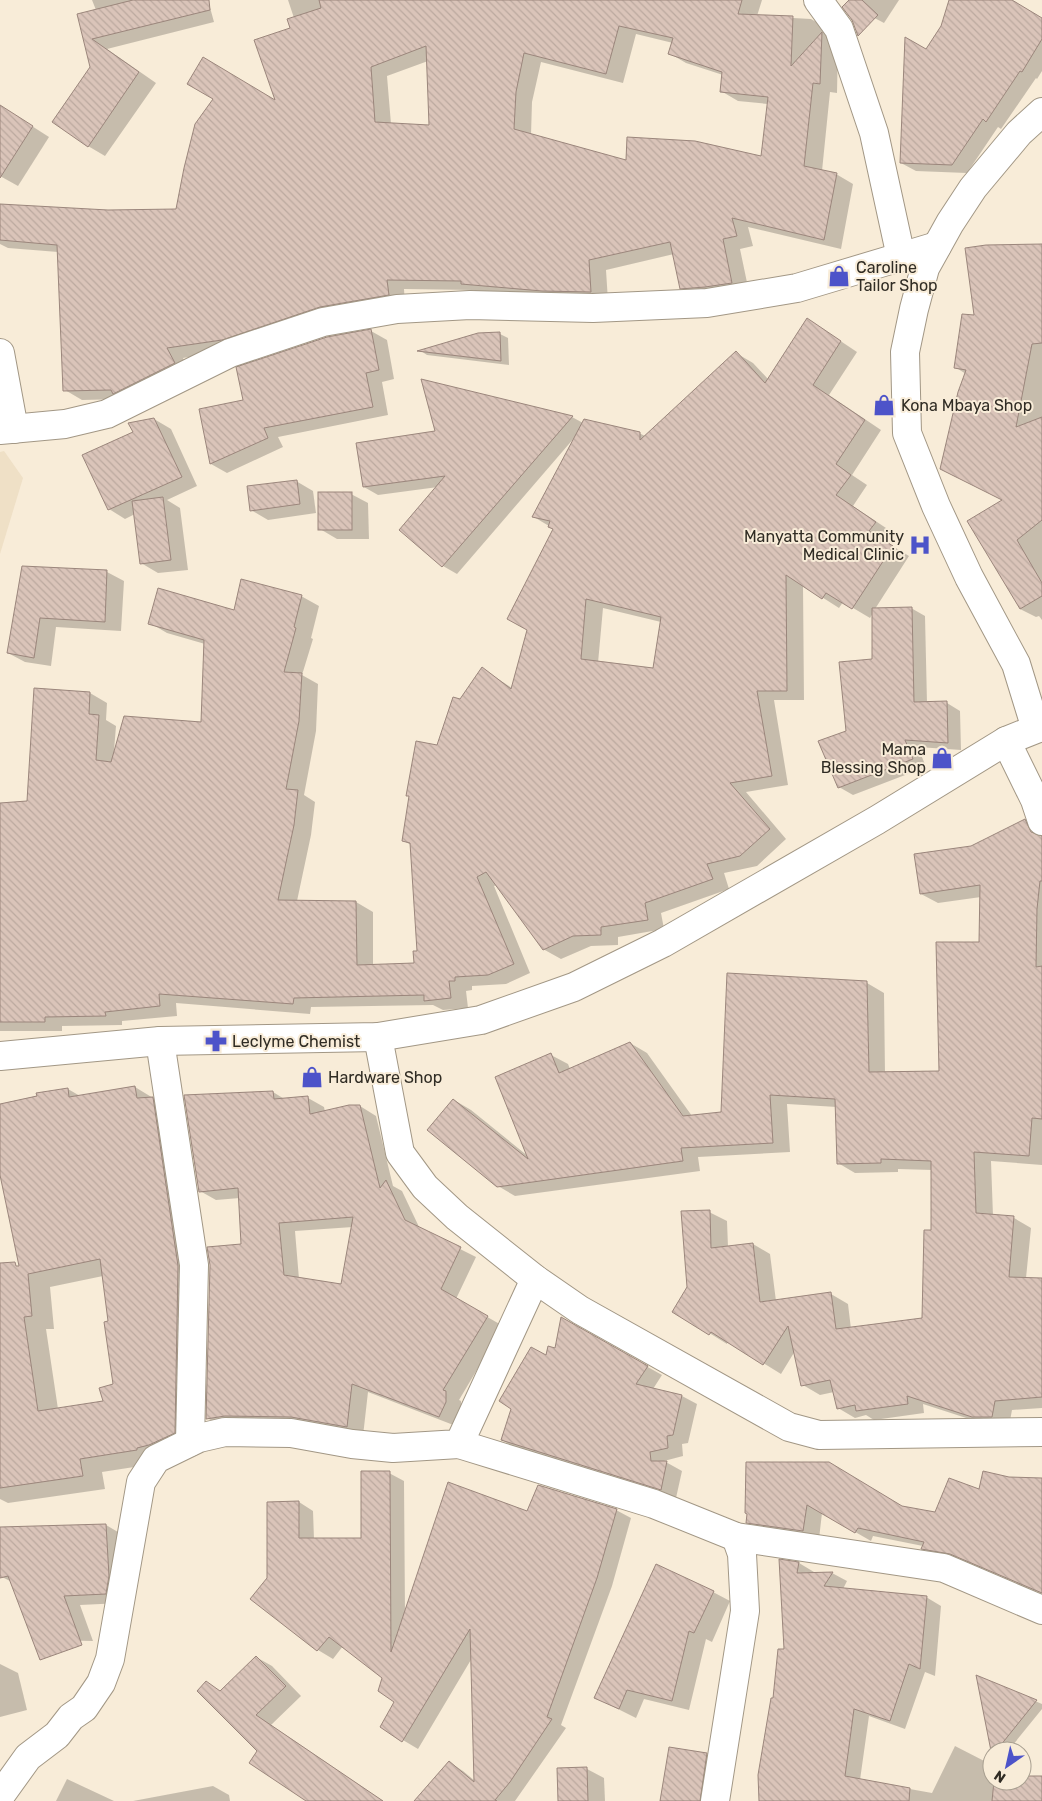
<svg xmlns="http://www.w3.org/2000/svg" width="1042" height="1801" font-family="Rubik,sans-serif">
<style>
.built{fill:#efe0c6}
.shadow{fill:#0003;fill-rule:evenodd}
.building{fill:url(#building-back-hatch);stroke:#9b867c;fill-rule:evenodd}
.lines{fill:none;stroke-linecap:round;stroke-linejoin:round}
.minor-casing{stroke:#a29785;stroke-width:30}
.tertiary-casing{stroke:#a29785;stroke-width:30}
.minor{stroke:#fff;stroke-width:28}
.tertiary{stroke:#fff;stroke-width:28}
.labels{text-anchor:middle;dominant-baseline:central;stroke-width:4;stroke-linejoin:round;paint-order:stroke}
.poi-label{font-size:16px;fill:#302c24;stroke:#f8ecd8;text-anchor:start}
</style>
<defs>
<pattern id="building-back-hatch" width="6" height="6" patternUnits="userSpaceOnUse" patternTransform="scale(1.25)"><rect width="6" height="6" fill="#dac4b9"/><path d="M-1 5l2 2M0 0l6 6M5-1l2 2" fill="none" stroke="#bba99f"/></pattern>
</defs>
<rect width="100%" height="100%" fill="#f8ecd8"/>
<polygon class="built" points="4,451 23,478 0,554 0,452"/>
<g class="shadow">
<polygon points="92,0 208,0 214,22 107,49 156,83 105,156 88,146 92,67 78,15 96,10"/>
<path d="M288,0h474l-5,16 54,3 17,10 10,14 -1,50 -7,-1 -8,79 14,3 17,10 -12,65 -93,-22 5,19 -13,3 9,43 -51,6 -17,-10 -7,-34 -68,16 2,31 -129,-8 -6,-3 -69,-1 1,15 -166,45 -56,9 8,15 -66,26 -43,1 -17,-10 -7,-138 -50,-4 -8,-4v-39l108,6 69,-1 101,-107 16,-85zM636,34l37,9 -4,10 17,10 37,12 -2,16 17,10 30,3 -6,54 -135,3 -96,-26 1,-33 9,-40 82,21zM428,61l2,65 -39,-2 -4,-48z"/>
<polygon points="849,0 899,0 884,23 867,14"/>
<polygon points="950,0 1010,0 1042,19 1042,71 1037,79 1036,78 1001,129 998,127 967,173 916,171 901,163 927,50 942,27"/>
<polygon points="24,121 49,137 18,186 0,176 0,122"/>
<polygon points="1042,247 1042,620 1039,616 1036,617 1020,609 1004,501 966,374 955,367 975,316"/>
<path d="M824,330l33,22 -28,43 52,35 -29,45 15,10 -14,21 39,26 -6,10 23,14 -34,53 36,-1 14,8 2,87h20l13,8 1,39 -43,-3 8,20 -73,28 -14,-8 8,-55 26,-72v-47l-3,5 -27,-16 -4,6 -36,-23 1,115h-30l14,85 -42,7 40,47 -29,27 -33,7 5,16 -68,24 3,16 -46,8v8l-27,1 -30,13 -18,-10 -46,-64 -3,1 36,87 -24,11 -34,2v4l-6,1 2,17 -25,2 -10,-5 -122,2 -1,7 -134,-11 1,13 -55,5v4l-60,1v5h-62v-226l28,-3 7,-113 55,4 17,10 -1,17 10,6 -2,25 88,-28 3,-79 -38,-11 -17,-10 85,-12 66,-15 18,10 -8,32 2,1 -11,36 16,9 -2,47 -12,64 11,7 -4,33 -14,66 59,1 17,10v53l43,-1 2,-12 -7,-107 -7,-4 6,-44 -2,-2 30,-49 22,-45 23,-32 29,19 42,-159 -20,-12 41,-80 -118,137 -14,-8 -5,-79 -60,8 -14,-8 208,-70 11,6 56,10 6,3 91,-83 17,10 15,16zM603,608l58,14 -7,47 -56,-6z"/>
<polygon points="371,331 387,340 394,379 382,382 388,415 278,437 283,447 227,473 211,464 244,401"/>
<polygon points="500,334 508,338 509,365 427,355 421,351"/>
<polygon points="154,419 171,429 197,486 167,500 180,508 188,570 158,573 141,563 135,514 125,519 109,509 134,432"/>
<polygon points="296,481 313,491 316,513 268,520 251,510"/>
<polygon points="351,494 368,503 369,539 337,539 320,529"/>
<polygon points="23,567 107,572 124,581 121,631 56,627 51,666 25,662 8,653"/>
<polygon points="1042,856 1042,1165 991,1161 993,1216 1014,1218 1031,1228 1026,1278 1042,1279 1042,1408 1012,1410 1009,1426 991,1426 923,1404 924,1413 874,1420 866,1415 855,1418 838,1408 834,1392 820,1395 803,1385 795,1351 781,1374 728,1341 727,1344 674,1311 688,1287 709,1212 727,1221 728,1247 753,1244 770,1254 776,1301 831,1294 848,1304 851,1329 923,1319 933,1232 932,1170 898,1169 898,1172 855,1173 838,1163 837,1107 787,1104 790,1152 698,1157 700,1171 515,1196 498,1186 454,1100 471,1110 529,1157 551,1055 568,1064 570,1069 630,1043 647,1053 692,1116 722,1113 867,983 884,993 885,1073 940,1072 980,943 981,897 938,903 921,894"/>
<path d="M135,1087l41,25 21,334 -37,17 -58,9 3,17 -97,14 -8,-4v-230l21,-2 -21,-98v-65l68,-15 12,7zM103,1276l7,46 5,63 -10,17 -47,7 -12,-80h8l-4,-42z"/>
<path d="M273,1092l13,8 22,-2 16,9 1,5 35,-6 16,10 17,70 9,5 18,38 56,28 -20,42 47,27 -44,74 2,1v10l-5,15 -88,-34 -5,44 -139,-9 -17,-9 36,-173 -3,-47 -24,2 -16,-9zM353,1227l-11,59 -43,-7 -4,-48z"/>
<polygon points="562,1319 662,1375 653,1389 682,1396 697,1404 688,1443 682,1444 683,1456 664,1461 682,1471 676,1498 517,1449 502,1440 546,1357 556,1350"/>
<polygon points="747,1463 902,1507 936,1514 980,1490 1009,1479 1042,1479 1042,1594 967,1562 938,1557 922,1548 923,1546 873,1536 871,1541 822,1513 819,1539 763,1531 747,1522"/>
<polygon points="389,1473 404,1481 405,1613 528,1513 616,1510 631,1518 612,1586 561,1725 566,1728 515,1801 417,1801 449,1762 463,1771 475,1781 472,1658 418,1749 381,1727 396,1702 383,1678 343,1646 333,1659 318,1650 252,1598 268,1578 299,1502 313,1511 314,1539 362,1539"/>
<polygon points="106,1525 123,1535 122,1603 80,1605 93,1641 47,1640 12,1582 2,1577 0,1565 0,1528"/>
<polygon points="780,1561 799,1563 814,1572 813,1574 832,1573 847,1581 843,1589 926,1597 941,1606 935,1676 925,1672 905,1729 869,1716 860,1780 932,1793 955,1746 992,1765 992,1781 1022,1781 1022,1777 1042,1777 1042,1801 760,1801 775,1700 786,1650"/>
<polygon points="713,1592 730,1601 712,1642 706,1639 689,1710 644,1699 636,1718 596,1698"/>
<polygon points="256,1657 272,1666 301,1696 271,1725 383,1801 308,1801 259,1751 206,1683 221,1692"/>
<polygon points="0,1664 18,1673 27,1710 0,1717"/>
<polygon points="978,1677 1042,1704 1042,1709 1008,1751 992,1751"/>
<polygon points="706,1754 723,1764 717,1801 662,1801"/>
<polygon points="587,1769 604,1778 605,1801 559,1801"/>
<polygon points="67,1779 114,1801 56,1801"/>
<polygon points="213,1786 229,1795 230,1801 133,1801"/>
</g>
<g class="building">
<polygon points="133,0 209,0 210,10 92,39 139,72 88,147 52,122 90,67 77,14"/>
<path d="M319,0h423l-4,14 55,2 -2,50 31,-34 -2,52 -7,-1 -9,83 33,7 -13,67 -92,-22 5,18 -14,3 9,44 -27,4 -25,2 -10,-47 -81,18 2,32 -49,-1 -81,-7v-3l-74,-1 2,15 -69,12 -98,33 -55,8 8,15 -62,31 -2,-4 -48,1 -6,-146 -57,-5v-36l108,6 68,-1 8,-41 11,-44 18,-25 -26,-15 16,-27 72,43 -21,-60 36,-12 -3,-9 34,-11zM619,26l54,12 -5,16 54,18 -2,20 48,5 -7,59 -66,-15 -68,-4 -1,23 -112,-31 2,-37 8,-39 82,21zM426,46l3,79 -54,-3 -4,-55z"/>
<polygon points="849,0 862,0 878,15 858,36 852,20 842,7"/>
<polygon points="949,0 1012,0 1042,18 1042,39 1022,72 1020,71 986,122 983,119 952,165 900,163 905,37 926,49 941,26"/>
<polygon points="0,105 33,126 0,178"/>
<polygon points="1042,244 1042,343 1032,344 1016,427 1042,417 1042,520 1017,540 1042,583 1042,596 1020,609 967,521 1002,500 940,469 958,392 966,370 954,368 962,314 974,315 965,248 986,245"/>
<path d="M807,318l34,23 -28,44 52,35 -29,44 15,11 -15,20 40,27 -7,9 24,15 -41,63 -26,-16 -4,6 -36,-24 1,116h-30l15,85 -42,7 40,46 -30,27 -33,8 6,15 -68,24 3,17 -47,7v8l-28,1 -30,14 -57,-78 -9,5 37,87 -26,11 -33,2v4h-6l2,17 -27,3v-6l-130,3 -1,6 -134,-10 1,12 -55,6 1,4 -61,1v5h-45v-219l27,-2 7,-113 56,4 -1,22 10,1 -3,45 15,2 13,-46 77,6 3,-82 -56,-16 10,-36 76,22 7,-31 61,16 -8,32 2,1 -12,44 18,1 -3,48 -13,68 12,1 -4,35 -16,75 78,1 1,64 57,-2 -1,-12h4l-7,-108 -8,-2 7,-45h-3l10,-55 21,4 16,-48 7,2 22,-32 29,22 16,-59 -20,-11 46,-90 -5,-2 2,-6 -18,-4 52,-98 56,13v8l96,-89 29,32zM586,599l75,18 -8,51 -72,-9z"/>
<polygon points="371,329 379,370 366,373 373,407 264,428 268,438 210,464 199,409 243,400 236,367 327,337"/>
<polygon points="500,332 501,361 417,351 478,333"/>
<polygon points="421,379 573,416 442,567 399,530 445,476 363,487 356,443 435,431"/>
<polygon points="154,418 182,477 108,510 82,455 133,432 128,423"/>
<polygon points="297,480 300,504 250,511 247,486"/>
<rect x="318" y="492" width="34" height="38"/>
<polygon points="163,497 171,560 140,564 132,501"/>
<polygon points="22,566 107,570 105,622 40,618 34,658 7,653"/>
<polygon points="912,607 914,702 947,701 948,743 905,740 913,759 838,788 818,741 846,731 839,662 872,659 872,608"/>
<polygon points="1025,819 1031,832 1042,836 1042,881 1040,881 1037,909 1036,967 1042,966 1042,1119 1032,1118 1029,1156 974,1152 976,1213 1014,1216 1009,1277 1042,1278 1042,1397 995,1401 992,1417 972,1417 907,1396 908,1404 856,1411 855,1405 837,1409 830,1380 801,1386 788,1326 763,1365 711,1332 709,1335 672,1312 687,1287 681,1211 710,1210 711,1248 753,1243 760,1302 831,1292 836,1329 922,1318 924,1230 931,1230 931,1161 881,1159 881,1163 837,1164 835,1099 770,1095 773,1143 681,1148 683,1161 497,1187 427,1130 453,1099 528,1159 495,1077 551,1053 559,1073 630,1042 683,1116 721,1112 727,973 867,981 869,1072 939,1071 936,942 979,942 980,885 920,894 914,854 971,846"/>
<path d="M135,1086l2,12 16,-1 25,169 -3,167 -26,12 -12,3v2l-57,9 3,17 -83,12v-225l15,-1 1,4h3l-19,-91v-71l37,-8 -1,-3 32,-5 1,9zM100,1259l8,62 -4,1 9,62 -14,4 4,13 -65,10 -14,-94 8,-1 -4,-42z"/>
<path d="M273,1091l1,8 34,-3 2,18 39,-9h11l20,83 6,-8 19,40 56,27 -20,42 47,27 -45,74 3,1v11l-7,15 -87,-33 -5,43 -56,-10 -66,-1 -19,3 4,-154 -3,-18 34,-3 -3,-56 -39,4 -15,-97zM353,1217l-12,67 -57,-9 -5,-52z"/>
<polygon points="561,1317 648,1366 636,1384 682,1395 673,1435 667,1436 668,1448 650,1452 651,1461 667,1461 661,1490 501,1440 511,1409 499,1401 531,1347 546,1355 548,1346 555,1348"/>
<polygon points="746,1462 829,1462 902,1506 935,1512 949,1478 979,1489 983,1471 1009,1477 1042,1478 1042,1593 950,1554 921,1549 924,1542 858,1528 855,1533 807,1505 803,1531 746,1523 747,1514 745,1513"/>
<polygon points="361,1471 390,1471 391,1652 448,1482 527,1511 538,1485 617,1509 597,1578 547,1717 552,1719 510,1782 495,1800 497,1801 414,1801 449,1761 474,1782 470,1629 402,1742 380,1727 394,1702 378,1691 382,1678 329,1637 317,1651 250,1599 267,1578 267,1502 299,1501 299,1538 361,1538"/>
<polygon points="106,1524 109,1576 106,1594 64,1596 82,1645 40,1660 8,1576 0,1578 0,1527"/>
<polygon points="779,1559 799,1562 797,1573 833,1572 824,1586 927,1596 920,1669 909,1664 890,1721 854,1709 845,1776 910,1788 909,1801 759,1801 758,1775 771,1698 773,1698 778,1649 784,1649"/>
<polygon points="656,1564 714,1591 694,1633 689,1631 672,1701 627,1690 619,1709 594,1698"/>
<polygon points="256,1656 286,1686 256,1715 383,1801 306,1801 249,1763 257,1751 197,1691 206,1681 220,1691"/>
<polygon points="976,1675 1037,1700 996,1751 992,1751 992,1756"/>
<polygon points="669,1747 707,1753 700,1801 660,1801"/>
<polygon points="587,1767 588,1801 558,1801 557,1768"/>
<polygon points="1022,1776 1042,1776 1042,1801 992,1801 994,1781 1022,1781"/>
</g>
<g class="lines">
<g class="minor-casing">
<g id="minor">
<polyline points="818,0 839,29 874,133 901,257"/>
<polyline points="0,353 14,429"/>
<polyline points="0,430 65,424 107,414 230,353 323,322 397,309 470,305 593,308 707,303 797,288 937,246"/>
<polyline points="1006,741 1035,800 1042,821"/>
<polyline points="378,1037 400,1153 425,1187 457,1217 535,1279 580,1310 789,1427 819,1435 1042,1432"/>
<polyline points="160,1041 194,1265 190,1442"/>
<polyline points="459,1444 654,1504 736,1537 944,1568 1042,1610"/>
<polyline points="0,1796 28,1757 57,1735 71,1717 84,1708 101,1683 110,1659 141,1482 156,1459 199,1438 225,1432 291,1433 352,1444 393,1448 459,1444 535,1279"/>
<polyline points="715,1801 745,1611 742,1554 736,1537"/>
</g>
</g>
<g class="tertiary-casing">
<polyline id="tertiary" points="0,1056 160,1041 378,1037 481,1020 574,987 663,943 877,820 1006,741 1036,729 1016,664 969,577 936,506 907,433 905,352 914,309 925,268 950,223 973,188 1019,133 1042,112"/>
</g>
<use href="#minor" class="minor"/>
<use href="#tertiary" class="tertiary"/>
</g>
<defs>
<g id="shop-bare" transform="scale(1.725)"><path d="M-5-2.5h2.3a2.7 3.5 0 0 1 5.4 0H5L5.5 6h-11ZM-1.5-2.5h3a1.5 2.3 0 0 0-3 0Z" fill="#4d53c9" stroke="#f8ecd8" stroke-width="2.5" paint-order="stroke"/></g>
<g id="hospital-bare" transform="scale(1.725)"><path d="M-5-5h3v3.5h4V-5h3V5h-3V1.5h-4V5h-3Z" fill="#4d53c9" stroke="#f8ecd8" stroke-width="2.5" paint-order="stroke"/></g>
<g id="pharmacy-bare" transform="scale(1.725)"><path d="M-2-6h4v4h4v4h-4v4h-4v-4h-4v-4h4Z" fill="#4d53c9" stroke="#f8ecd8" stroke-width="2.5" paint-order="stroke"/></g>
</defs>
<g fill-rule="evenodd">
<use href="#shop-bare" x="839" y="276"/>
<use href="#shop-bare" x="884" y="405"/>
<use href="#hospital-bare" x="920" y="545"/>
<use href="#shop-bare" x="942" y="758"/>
<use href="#pharmacy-bare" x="216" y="1041"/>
<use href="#shop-bare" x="312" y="1077"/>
</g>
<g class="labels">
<g class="poi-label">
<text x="856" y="267">Caroline<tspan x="856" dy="18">Tailor Shop</tspan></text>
<text x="901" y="405">Kona Mbaya Shop</text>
<text x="904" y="536" text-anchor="end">Manyatta Community<tspan x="904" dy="18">Medical Clinic</tspan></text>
<text x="926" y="749" text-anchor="end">Mama<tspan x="926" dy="18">Blessing Shop</tspan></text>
<text x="232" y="1041">Leclyme Chemist</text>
<text x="328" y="1077">Hardware Shop</text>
</g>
</g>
<g transform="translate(1007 1766) rotate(214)"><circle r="24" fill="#f8ecd8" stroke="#a89f90"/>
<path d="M0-4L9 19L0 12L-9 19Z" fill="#4d53c9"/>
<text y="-8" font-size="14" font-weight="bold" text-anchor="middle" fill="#302c24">N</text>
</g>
</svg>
